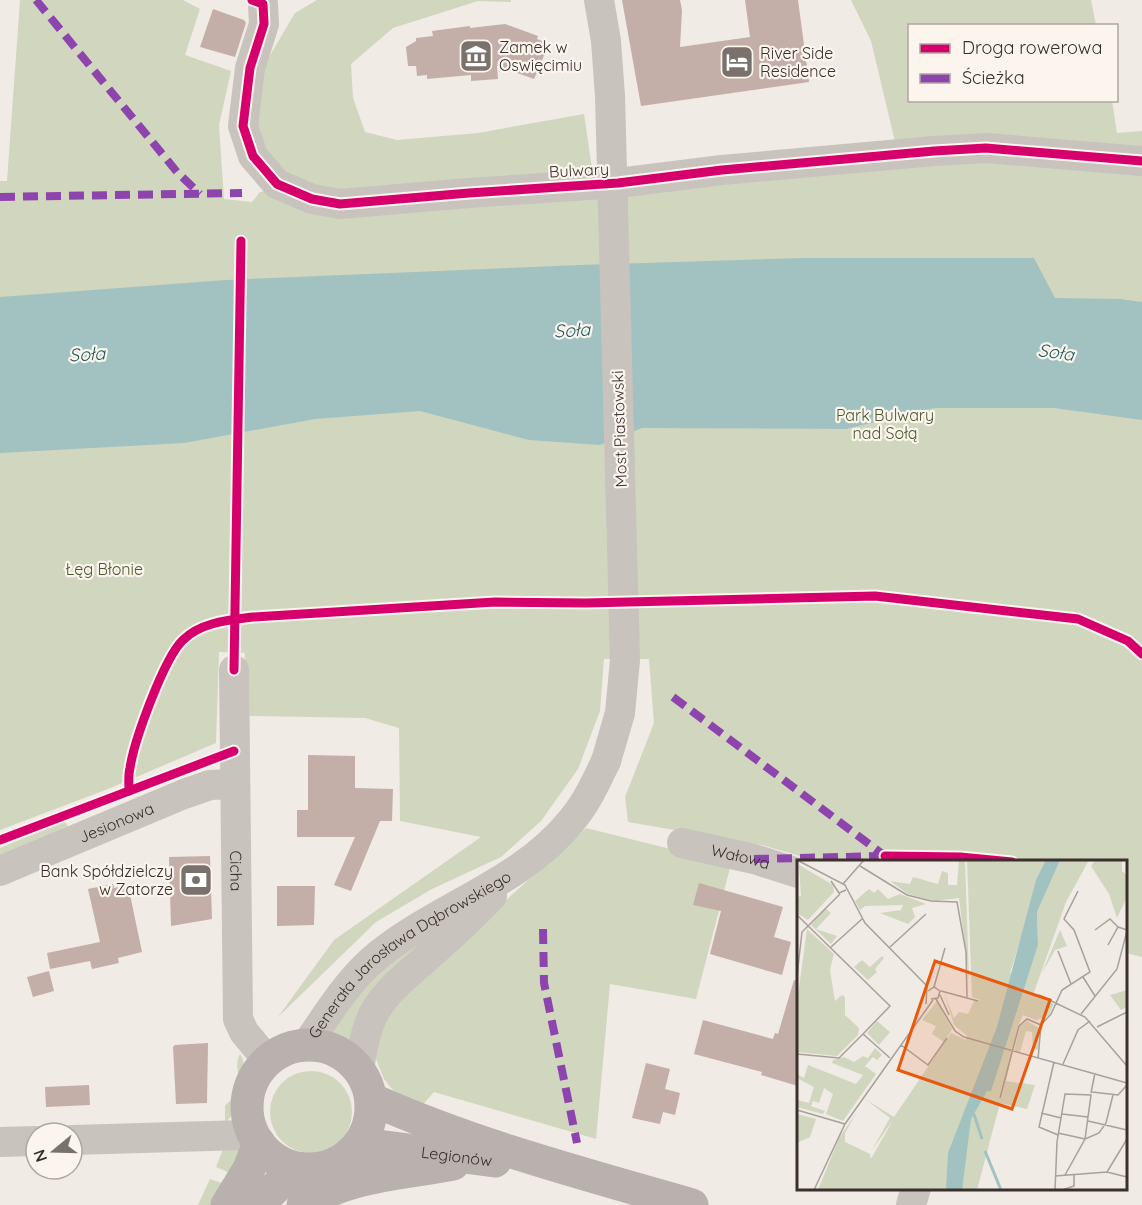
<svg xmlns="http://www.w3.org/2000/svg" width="1142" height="1205" font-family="Quicksand,sans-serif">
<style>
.green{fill:#d1d6bf}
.water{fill:#a1c2c1}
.building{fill:#c3afa7}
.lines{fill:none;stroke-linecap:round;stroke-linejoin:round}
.minor{stroke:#c9c3be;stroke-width:30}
.major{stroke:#b8b1ad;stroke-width:33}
.minor-bridge{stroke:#c9c3be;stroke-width:30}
.quiet{stroke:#8e44ad;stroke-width:8;stroke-dasharray:15 8;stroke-linecap:butt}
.cycleway-casing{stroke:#fbf5ee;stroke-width:13}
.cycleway{stroke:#d6006c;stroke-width:9}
.labels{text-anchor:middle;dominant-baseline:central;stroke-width:4.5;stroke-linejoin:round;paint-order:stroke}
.poi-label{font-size:16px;fill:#3b302b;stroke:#fbf5ee;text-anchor:start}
.street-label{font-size:16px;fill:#3b302b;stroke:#fbf5ee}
.park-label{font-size:16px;fill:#4a5a2e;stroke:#fbf5ee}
.water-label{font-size:18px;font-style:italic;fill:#1f5a5e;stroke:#fbf5ee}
.inset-river{fill:none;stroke:#a1c2c1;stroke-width:3}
.inset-road{fill:none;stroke:#a8a09b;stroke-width:1.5}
.view{fill:#e8590c;fill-opacity:0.15;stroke:#e8590c;stroke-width:3}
.inset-edge{fill:none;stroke:#3b302b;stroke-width:3}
</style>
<rect width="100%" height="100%" fill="#f0ebe5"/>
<g class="green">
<polygon points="20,0 183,0 200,9 185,55 231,71 219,125 224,199 252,202 260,192 266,191 284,199 898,154 871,41 851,0 1091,0 1096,25 910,26 910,100 1112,101 1117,133 1142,131 1142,957 1126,953 1126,862 817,861 762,845 628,822 625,797 654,723 649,659 604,659 600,711 578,769 541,821 501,857 432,889 376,922 278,1017 334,940 481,837 400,821 399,728 365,718 248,716 244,672 245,653 219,652 216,743 113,787 0,830 0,181 7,181"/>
<polygon points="317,0 511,0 511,2 478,1 393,28 351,64 353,98 365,132 397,140 478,133 584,114 593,175 337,194 285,175 264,154 254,128 259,74 295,13"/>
<polygon points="65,821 69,830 0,857 0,848"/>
<polygon points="586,828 731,864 696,999 610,984 596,1139 434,1092 420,1108 401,1100 384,1079 376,1059 377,1030 393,1002"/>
<polygon points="436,925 351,1045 322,1034 357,987"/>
<path d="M240,1054c11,15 1,58 -15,68v-16c3,-4 9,-8 11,-12 7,-12 -3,-29 4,-40z"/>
<circle cx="311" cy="1112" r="41"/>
<polygon points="224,1147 241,1147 234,1175 216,1167"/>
<polygon points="210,1179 231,1186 218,1205 198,1205"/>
</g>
<polygon class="water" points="802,258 1034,258 1055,298 1120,299 1142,302 1142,420 1054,408 935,408 846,429 642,428 600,445 529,440 420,411 315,419 184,443 0,453 0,297 226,280 580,265"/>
<g class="building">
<polygon points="622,0 680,0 682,10 680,47 750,37 745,0 798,0 809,82 641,106"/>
<polygon points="213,9 244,20 246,23 235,57 200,47"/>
<polygon points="505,24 538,36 537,39 549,44 534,79 497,66 498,79 471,81 471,75 427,79 427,75 417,76 416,66 408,66 406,47 416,41 416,38 433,36 432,31 470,26 470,28"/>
<polygon points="308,755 355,756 355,788 393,789 392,821 380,821 351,891 334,885 355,837 297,837 297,810 308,810"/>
<polygon points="210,856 212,919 171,926 169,857"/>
<polygon points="699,883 783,907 774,937 791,942 782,975 710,954 721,911 693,905"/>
<polygon points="113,884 114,888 128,885 142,952 118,958 119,963 92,969 90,961 50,969 47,953 100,942 88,889"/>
<polygon points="277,886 315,886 314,925 277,926"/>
<polygon points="49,971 54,991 33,997 27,977"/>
<polygon points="794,980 798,981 798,1086 761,1075 762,1072 694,1054 703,1020 773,1039 775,1033 778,1034"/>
<polygon points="208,1043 207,1103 176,1104 173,1047 175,1045"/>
<polygon points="646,1063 670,1069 665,1089 680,1093 675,1115 663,1112 660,1124 632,1118"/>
<polygon points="89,1085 90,1105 46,1107 45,1087"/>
</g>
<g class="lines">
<g class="minor">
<polyline points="599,0 606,41 610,96"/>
<polyline points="263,4 264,24 250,68 243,126 253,156 277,184 312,199 340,204 469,193 618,183 722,170 934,151 986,148 1142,161"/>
<path id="s1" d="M234,670l4,349 6,13 24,29"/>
<path id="s2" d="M682,843l72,16 44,14"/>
<path id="s3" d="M0,871l184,-77 26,-9 25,-1"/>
<path id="s4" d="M306,1045c22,-31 41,-64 71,-89 61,-50 145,-73 195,-136 15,-18 24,-38 34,-59"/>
<path d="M359,1070c3,-20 6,-39 15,-57 12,-22 33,-38 51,-54 23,-20 46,-41 67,-63"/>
<polyline points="72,1140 245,1135 251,1130"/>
<polyline points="0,1142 36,1141"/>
<polyline points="911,1205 916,1188"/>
</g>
<g class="major">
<circle cx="309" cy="1107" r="62"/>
<path d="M371,1099c103,46 213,75 321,106"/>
<path id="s5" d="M352,1152l26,-6 117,15"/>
<polyline points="227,1205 249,1169 259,1143"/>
<polyline points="258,1205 283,1180 305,1170"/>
<path d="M303,1205c44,-30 99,-31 150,-41"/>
</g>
<polyline class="minor-bridge" points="606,761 620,713 625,660 610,96"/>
<g class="quiet">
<polyline points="36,0 177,172 200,194"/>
<polyline points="0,197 242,193"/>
<polyline points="673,697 885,856"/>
<polyline points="754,859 885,856"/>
<polyline points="543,929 544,983 577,1143"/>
</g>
<g class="cycleway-casing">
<g id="cycleway">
<polyline points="252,0 263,4 264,24 250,68 243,126 253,156 277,184 312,199 340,204 469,193 618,183 722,170 934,151 986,148 1142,161"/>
<polyline points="234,670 241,241"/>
<path d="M129,791c0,-8 -1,-16 1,-23 4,-27 34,-110 53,-128 18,-18 47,-20 70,-23l242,-15 91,1 289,-7 203,23 50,22 14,13"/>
<polyline points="0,840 234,751"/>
<polyline points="885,856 960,857 1012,862"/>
</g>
</g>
<use href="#cycleway" class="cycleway"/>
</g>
<defs>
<g id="museum-square" transform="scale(1.725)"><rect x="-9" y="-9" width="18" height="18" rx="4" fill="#7a716c" stroke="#fbf5ee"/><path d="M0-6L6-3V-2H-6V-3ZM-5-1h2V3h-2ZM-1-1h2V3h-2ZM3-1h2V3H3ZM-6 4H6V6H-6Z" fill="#fff"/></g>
<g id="hotel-square" transform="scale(1.725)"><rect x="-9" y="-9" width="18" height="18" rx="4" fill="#7a716c" stroke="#fbf5ee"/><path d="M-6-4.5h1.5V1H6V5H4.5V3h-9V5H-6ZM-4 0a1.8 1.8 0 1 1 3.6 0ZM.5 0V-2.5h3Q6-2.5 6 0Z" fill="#fff"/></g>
<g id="bank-square" transform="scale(1.725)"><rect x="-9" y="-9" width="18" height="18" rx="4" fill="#7a716c" stroke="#fbf5ee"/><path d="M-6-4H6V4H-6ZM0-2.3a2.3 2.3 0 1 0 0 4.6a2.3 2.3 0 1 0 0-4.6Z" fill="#fff"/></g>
</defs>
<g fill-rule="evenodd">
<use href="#museum-square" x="476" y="56"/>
<use href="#hotel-square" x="737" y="62"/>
<use href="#bank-square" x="196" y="880"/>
</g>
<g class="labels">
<g class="poi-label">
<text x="499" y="47">Zamek w<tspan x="499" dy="18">Oswięcimiu</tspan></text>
<text x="760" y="53">River Side<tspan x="760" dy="18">Residence</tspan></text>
<text x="173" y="871" text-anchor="end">Bank Spółdzielczy<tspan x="173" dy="18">w Zatorze</tspan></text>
</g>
<g class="street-label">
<text transform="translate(579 170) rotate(-3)">Bulwary</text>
<text transform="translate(619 429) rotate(-92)">Most Piastowski</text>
<text stroke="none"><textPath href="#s3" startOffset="126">Jesionowa</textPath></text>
<text stroke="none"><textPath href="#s2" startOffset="60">Wałowa</textPath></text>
<text stroke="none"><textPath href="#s1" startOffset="201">Cicha</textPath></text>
<text stroke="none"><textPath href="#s4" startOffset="140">Generała Jarosława Dąbrowskiego</textPath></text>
<text stroke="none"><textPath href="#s5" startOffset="106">Legionów</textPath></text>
</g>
<g class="park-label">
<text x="885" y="415">Park Bulwary<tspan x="885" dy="18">nad Sołą</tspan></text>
<text x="104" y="569">Łęg Błonie</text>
</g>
<g class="water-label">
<text transform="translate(572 330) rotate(-3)">Soła</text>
<text transform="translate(1056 352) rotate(8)">Soła</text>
<text transform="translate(87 354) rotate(-3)">Soła</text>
</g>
</g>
<g transform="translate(797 860)">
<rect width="330" height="330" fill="#f0ebe5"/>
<path d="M162,0h6l4,120 -10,-82 -25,3 -26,-7 -18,-13 20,3 3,-7 25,7 4,-13 6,2v12h9zM170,0h79l-36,113 17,5 11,-33 -1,-33 16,-39 7,-13h29l-23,42 -33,93 21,9 -6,12 -12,4 -13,-5 -5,11 -12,55 29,4 -8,24 -27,-6 -23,87h-159l21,-52 18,-26 -12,21v9l25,12 1,5 22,-39 -21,30 18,-32 -25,-19 29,18 57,-84 15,7 1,-4 -13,-11 -10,-32 10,25 5,-6 9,2 6,-13 6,-1 -8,-3zM298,0h27v11l5,4v22l-10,21 -8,-24 -18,-28zM2,5l34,20 1,7 -26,28 -11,-7v-16l4,-1zM72,29l5,4 4,-4 10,10 12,-5 26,10 -14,4 3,9 -7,7 -28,-11 21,-3 2,-5 -38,1 -5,4 -5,-9zM28,48l6,5 -15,16 21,7 -6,8 -20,-19zM10,69l27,25 -4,16 5,31 7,-6 3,2v18l14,13 -1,7 -21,21 -40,-4v-50zM263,70l7,16 -12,4 -13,23zM85,96l2,2 -9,11 2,3 -9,8 -14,-13 8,-7 8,7zM330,130v17l-6,3 -11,-15zM140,141l15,28 -8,13 -12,-8 4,-8 -14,-6zM80,161l13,11 -11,13 -12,-12zM230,161l12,7 -1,22 -5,-1 -1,-17 -6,-1 -6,21 -6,-1 6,-25zM78,188l7,7 -5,5 -4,-3 -8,9 11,8 -33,47 -17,-7 7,-20 -9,-6 -5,15 -6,-2 -2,5 14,5 -2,3 -26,-7v-7l12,3 5,-16 -17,-9v-4l7,4 4,-13 48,19 7,-9 -31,-12 1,-3 11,-3 10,5 9,-6 5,2zM0,254l19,5 -6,18 -13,6z" fill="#d1d6bf"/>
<path d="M249,0h14l-23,52 1,33 -47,146h-4l-16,28 -9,71h-16l2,-37 49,-126 39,-147z" fill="#a1c2c1"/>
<path class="inset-river" d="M177,254l8,25M188,291l16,39"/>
<path class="inset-road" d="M0,0l48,25 20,38 62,63 -1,18M63,6l47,29 24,6 26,1 9,50 1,45M34,21l8,12 7,-3M46,24l21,-24M0,55l93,91 -27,28M298,70l15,-11 8,8M311,85l10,-18 9,3M34,87l31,-28M93,87l36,-33M261,91l13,33M0,116l5,-44 38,-38M286,117l12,19M137,127l11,-39M131,131l6,-4 6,4 -2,7 -7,1M144,131l37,10M143,135l9,20M242,135l46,22 42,49M139,139l19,32 9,6 163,46M284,154l36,-45 10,-38M300,167l30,-15M104,185l27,20 19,-27M0,194l42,4 24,-24 27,24M241,199l3,-34 10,-11 11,-24 28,-18 -16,-42 -10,-11 14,-28M257,202l-15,65 19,8M266,204l15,-34 12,-9M295,232l26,3 9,-10M294,233l4,-20M203,238l19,-72 8,-7 14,6M0,250l48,14M244,253l20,5M265,254l26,3M291,261l39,9M261,273l27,6M288,279l14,-6 7,-10 7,-28M310,312l20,-33M258,316l52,-4 20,5M17,330l31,-66 88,-124M258,330l2,-48 8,-48 26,1 -6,44 -20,36M265,330l12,-4v-12"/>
<path class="view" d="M138,101l115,39 -38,109 -114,-39z"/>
<rect width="330" height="330" class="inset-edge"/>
</g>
<rect x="908" y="24" width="210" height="78" fill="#fbf5ee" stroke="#aea6a0" stroke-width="1.5"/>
<rect x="920" y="44" width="30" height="9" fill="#d6006c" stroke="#aea6a0" stroke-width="1.5"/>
<text x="962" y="54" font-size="18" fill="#3b302b">Droga rowerowa</text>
<rect x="920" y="74" width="30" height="9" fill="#8e44ad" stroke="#aea6a0" stroke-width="1.5"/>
<text x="962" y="84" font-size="18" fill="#3b302b">Ścieżka</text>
<g transform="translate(54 1151) rotate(251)"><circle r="28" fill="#fbf5ee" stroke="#aea6a0" stroke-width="1.5"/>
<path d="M0-4.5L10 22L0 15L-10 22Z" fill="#7a716c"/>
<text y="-9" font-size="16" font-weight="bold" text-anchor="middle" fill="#3b302b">N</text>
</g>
</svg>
